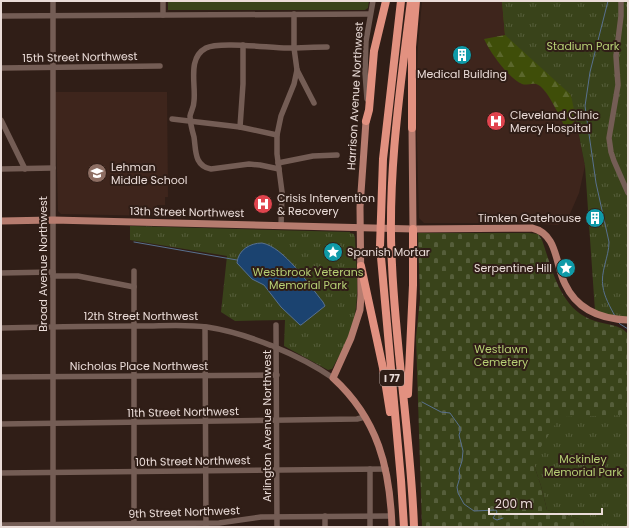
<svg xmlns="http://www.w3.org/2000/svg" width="629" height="528" font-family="Poppins,sans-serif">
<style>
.built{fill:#3e251c}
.forest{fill:url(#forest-firs)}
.cemetery{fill:url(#cemetery-stones)}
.park{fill:url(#park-tufts)}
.pitch{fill:#39431a}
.water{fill:#1b4370;stroke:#59718f}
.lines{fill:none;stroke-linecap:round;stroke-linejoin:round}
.stream{stroke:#59718f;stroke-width:1}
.minor{stroke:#745d55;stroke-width:5.5}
.major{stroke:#b67c6f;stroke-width:7}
.highway{stroke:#e29180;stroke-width:8}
.labels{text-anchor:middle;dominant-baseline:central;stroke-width:4;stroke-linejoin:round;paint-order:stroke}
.shield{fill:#301e17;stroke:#b2a39e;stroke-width:1}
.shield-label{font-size:10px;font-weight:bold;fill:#eadcd8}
.park-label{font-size:11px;fill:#b6cf74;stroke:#301e17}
.street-label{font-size:11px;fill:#eadcd8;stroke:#301e17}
.poi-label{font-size:11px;fill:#eadcd8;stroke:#301e17;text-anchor:start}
</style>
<defs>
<pattern id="forest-firs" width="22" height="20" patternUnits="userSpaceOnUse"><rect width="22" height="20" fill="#3f4e09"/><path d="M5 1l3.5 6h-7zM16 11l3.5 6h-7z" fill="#5b672c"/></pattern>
<pattern id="cemetery-stones" width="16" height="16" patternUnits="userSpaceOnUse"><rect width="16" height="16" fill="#39431a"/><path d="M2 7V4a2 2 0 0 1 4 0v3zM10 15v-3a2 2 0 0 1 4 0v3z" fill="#565e3b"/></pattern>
<pattern id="park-tufts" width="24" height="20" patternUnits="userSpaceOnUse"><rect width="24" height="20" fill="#39431a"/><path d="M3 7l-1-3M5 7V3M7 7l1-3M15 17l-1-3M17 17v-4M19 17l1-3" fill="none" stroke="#565e3b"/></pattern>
</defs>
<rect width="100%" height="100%" fill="#301e17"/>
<g class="built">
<polygon points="422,1 502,1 506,35 571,95 585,166 579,193 569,216 558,225 524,223 424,223 419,218 416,103 418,46"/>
<polygon points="55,92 167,92 168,197 165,197 165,205 157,205 157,216 61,214 58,211"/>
</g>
<path class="forest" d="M502,1l57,63 19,50 -4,8 -8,7c-6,-11 -16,-35 -26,-43 -6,-5 -12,0 -18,-2 -14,-6 -32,-32 -38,-45l21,-4z"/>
<path class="cemetery" d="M418,233h111l9,1 4,6c11,31 18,70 53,81 11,4 25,3 33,13v81l-94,50 7,21 6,24 36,10 2,7h-163l-6,-190 4,-38z"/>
<g class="park">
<polygon points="502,1 628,1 628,317 609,317 595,311 585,166 571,95 505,35"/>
<path d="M130,226l220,6v1l4,1 1,4c1,30 6,63 -4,92 -5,14 -12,26 -19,39l-4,1 -44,-24 1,-26 -50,1 -14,-9 6,-56 -97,-16z"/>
<polygon points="628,415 628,527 585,527 583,520 547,510 541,486 534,465 535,456 560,417"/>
</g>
<polygon class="pitch" points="168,1 369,1 368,8 365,10 168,10"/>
<path class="water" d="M262,243c22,4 47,42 61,59l2,4 -24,19h-1l-19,-18 -17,-22 -12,-6 -15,-16c1,-13 13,-20 25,-20z"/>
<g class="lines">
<g class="stream">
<path d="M608,1l-18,71 -5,34 11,77 13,59c0,15 -9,30 -6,45 1,9 7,20 12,29"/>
<polyline points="134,242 237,260"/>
<polyline points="618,322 620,324 628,329"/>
<polyline points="422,402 441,412 450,413 460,427 460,432 459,435 463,451 462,461 459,470 460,477 457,487 458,493 464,504 474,511 496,510 497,512 493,518 497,520 503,518"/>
</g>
<g class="minor">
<polyline points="53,1 53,527"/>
<polyline points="163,1 163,15"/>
<polyline points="621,1 621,16 616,56 618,85 609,138 611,152 614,161 628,193"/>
<polyline points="294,14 294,48 297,70 314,103"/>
<polyline points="1,16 370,14"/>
<polyline points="1,68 160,66"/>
<polyline points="367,99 365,72 366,41 373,1"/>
<polyline points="172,119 240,127 277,135"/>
<polyline points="1,120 25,169"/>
<polyline points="240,127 243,84 243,45"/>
<polyline points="278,163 313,156 337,155"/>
<polyline points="1,169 53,168"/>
<path d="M279,169l-19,-4 -11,-1 -38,5c-17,-3 -15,-19 -17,-32 -2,-7 -4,-14 -4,-21 1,-5 4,-9 4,-15 2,-17 -7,-43 12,-53 13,-7 64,0 81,0 14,0 27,-1 40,-1"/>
<polyline points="281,226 282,192 277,154 277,135 281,116 294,84 297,70"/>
<polyline points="1,273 53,272"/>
<polyline points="53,276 78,276 134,287"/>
<polyline points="276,325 277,527"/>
<polyline points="205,327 206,527"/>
<path d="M1,328c46,-1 93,-2 139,-2 22,0 46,-2 67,1 40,6 93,28 126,51"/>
<polyline points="1,377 277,375"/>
<polyline points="1,424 357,419 365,417"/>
<polyline points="370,469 370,527"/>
<polyline points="1,473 386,469"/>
<polyline points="325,516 325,527"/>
<polyline points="1,525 219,523 261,517 391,516"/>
<polyline points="134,527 134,271"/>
</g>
<g class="major">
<path d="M366,121l-6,86 1,88 -1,15 -9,28 -18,40c45,41 57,90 59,149"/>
<polyline points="412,128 413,229"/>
<path d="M1,221l52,-1 360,9 119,-1c26,6 23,36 33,56 12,26 36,35 63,36"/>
</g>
<g class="highway">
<polyline points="401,1 383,159 380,246 401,480 404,527"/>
<path d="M411,1c-11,88 -24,176 -19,264 4,88 19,175 22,262"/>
<polyline points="366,121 369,110 374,51 386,1"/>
<polyline points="412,128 412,47 416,1"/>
<polyline points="361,266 383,368 390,412"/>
<polyline points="408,394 413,285 413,229"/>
</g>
</g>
<defs>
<g id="building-disc" transform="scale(1)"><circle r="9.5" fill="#0f9aa8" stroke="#301e17"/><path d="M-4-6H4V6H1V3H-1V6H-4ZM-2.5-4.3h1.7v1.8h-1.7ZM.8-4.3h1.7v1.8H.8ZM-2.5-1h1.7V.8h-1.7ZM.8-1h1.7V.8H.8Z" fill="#fff"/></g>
<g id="hospital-disc" transform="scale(1)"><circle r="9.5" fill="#e0444e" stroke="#301e17"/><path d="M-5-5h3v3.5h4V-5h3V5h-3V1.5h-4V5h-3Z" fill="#fff"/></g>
<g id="school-disc" transform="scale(1)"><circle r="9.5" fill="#8d6e63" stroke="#301e17"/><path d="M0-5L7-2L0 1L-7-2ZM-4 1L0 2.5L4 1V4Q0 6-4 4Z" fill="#fff"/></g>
<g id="sight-disc" transform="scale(1)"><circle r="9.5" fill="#0f9aa8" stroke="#301e17"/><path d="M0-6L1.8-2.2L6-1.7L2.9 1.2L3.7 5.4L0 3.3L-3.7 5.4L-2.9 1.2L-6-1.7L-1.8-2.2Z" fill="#fff"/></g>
</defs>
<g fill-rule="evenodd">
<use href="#building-disc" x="462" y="55"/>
<use href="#hospital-disc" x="496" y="121"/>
<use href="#school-disc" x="97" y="173"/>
<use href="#hospital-disc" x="263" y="204"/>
<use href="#building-disc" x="595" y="218"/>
<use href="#sight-disc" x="333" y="252"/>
<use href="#sight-disc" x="566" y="268"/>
</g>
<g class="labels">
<rect class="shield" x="380" y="370" width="24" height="16" rx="3"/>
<g class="shield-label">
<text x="392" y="378">I 77</text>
</g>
<g class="park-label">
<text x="583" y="46">Stadium Park</text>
<text x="308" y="272">Westbrook Veterans<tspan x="308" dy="13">Memorial Park</tspan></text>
<text x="501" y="349">Westlawn<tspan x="501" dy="13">Cemetery</tspan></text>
<text x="583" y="459">Mckinley<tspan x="583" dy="13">Memorial Park</tspan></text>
</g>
<g class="street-label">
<text transform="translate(80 57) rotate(-1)">15th Street Northwest</text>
<text transform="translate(355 96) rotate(-87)">Harrison Avenue Northwest</text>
<text transform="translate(187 212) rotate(1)">13th Street Northwest</text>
<text transform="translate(43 264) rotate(-90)">Broad Avenue Northwest</text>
<text x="141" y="316">12th Street Northwest</text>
<text x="139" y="366">Nicholas Place Northwest</text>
<text transform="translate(183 412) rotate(-1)">11th Street Northwest</text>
<text transform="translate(267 426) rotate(-90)">Arlington Avenue Northwest</text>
<text transform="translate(193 461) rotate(-1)">10th Street Northwest</text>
<text transform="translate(184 512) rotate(-2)">9th Street Northwest</text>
</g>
<g class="poi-label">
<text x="462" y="74" text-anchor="middle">Medical Building</text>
<text x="510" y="115">Cleveland Clinic<tspan x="510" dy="13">Mercy Hospital</tspan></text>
<text x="111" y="167">Lehman<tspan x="111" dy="13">Middle School</tspan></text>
<text x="277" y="198">Crisis Intervention<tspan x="277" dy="13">&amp; Recovery</tspan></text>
<text x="581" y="218" text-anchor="end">Timken Gatehouse</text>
<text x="347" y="252">Spanish Mortar</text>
<text x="552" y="268" text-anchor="end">Serpentine Hill</text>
</g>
</g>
<rect width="629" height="528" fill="none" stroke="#eadcd8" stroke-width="4"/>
<path d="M489 508v6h113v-6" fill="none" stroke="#eadcd8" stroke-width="2"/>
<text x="495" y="508" font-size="12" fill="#eadcd8" stroke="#301e17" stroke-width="3" paint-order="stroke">200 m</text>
</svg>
